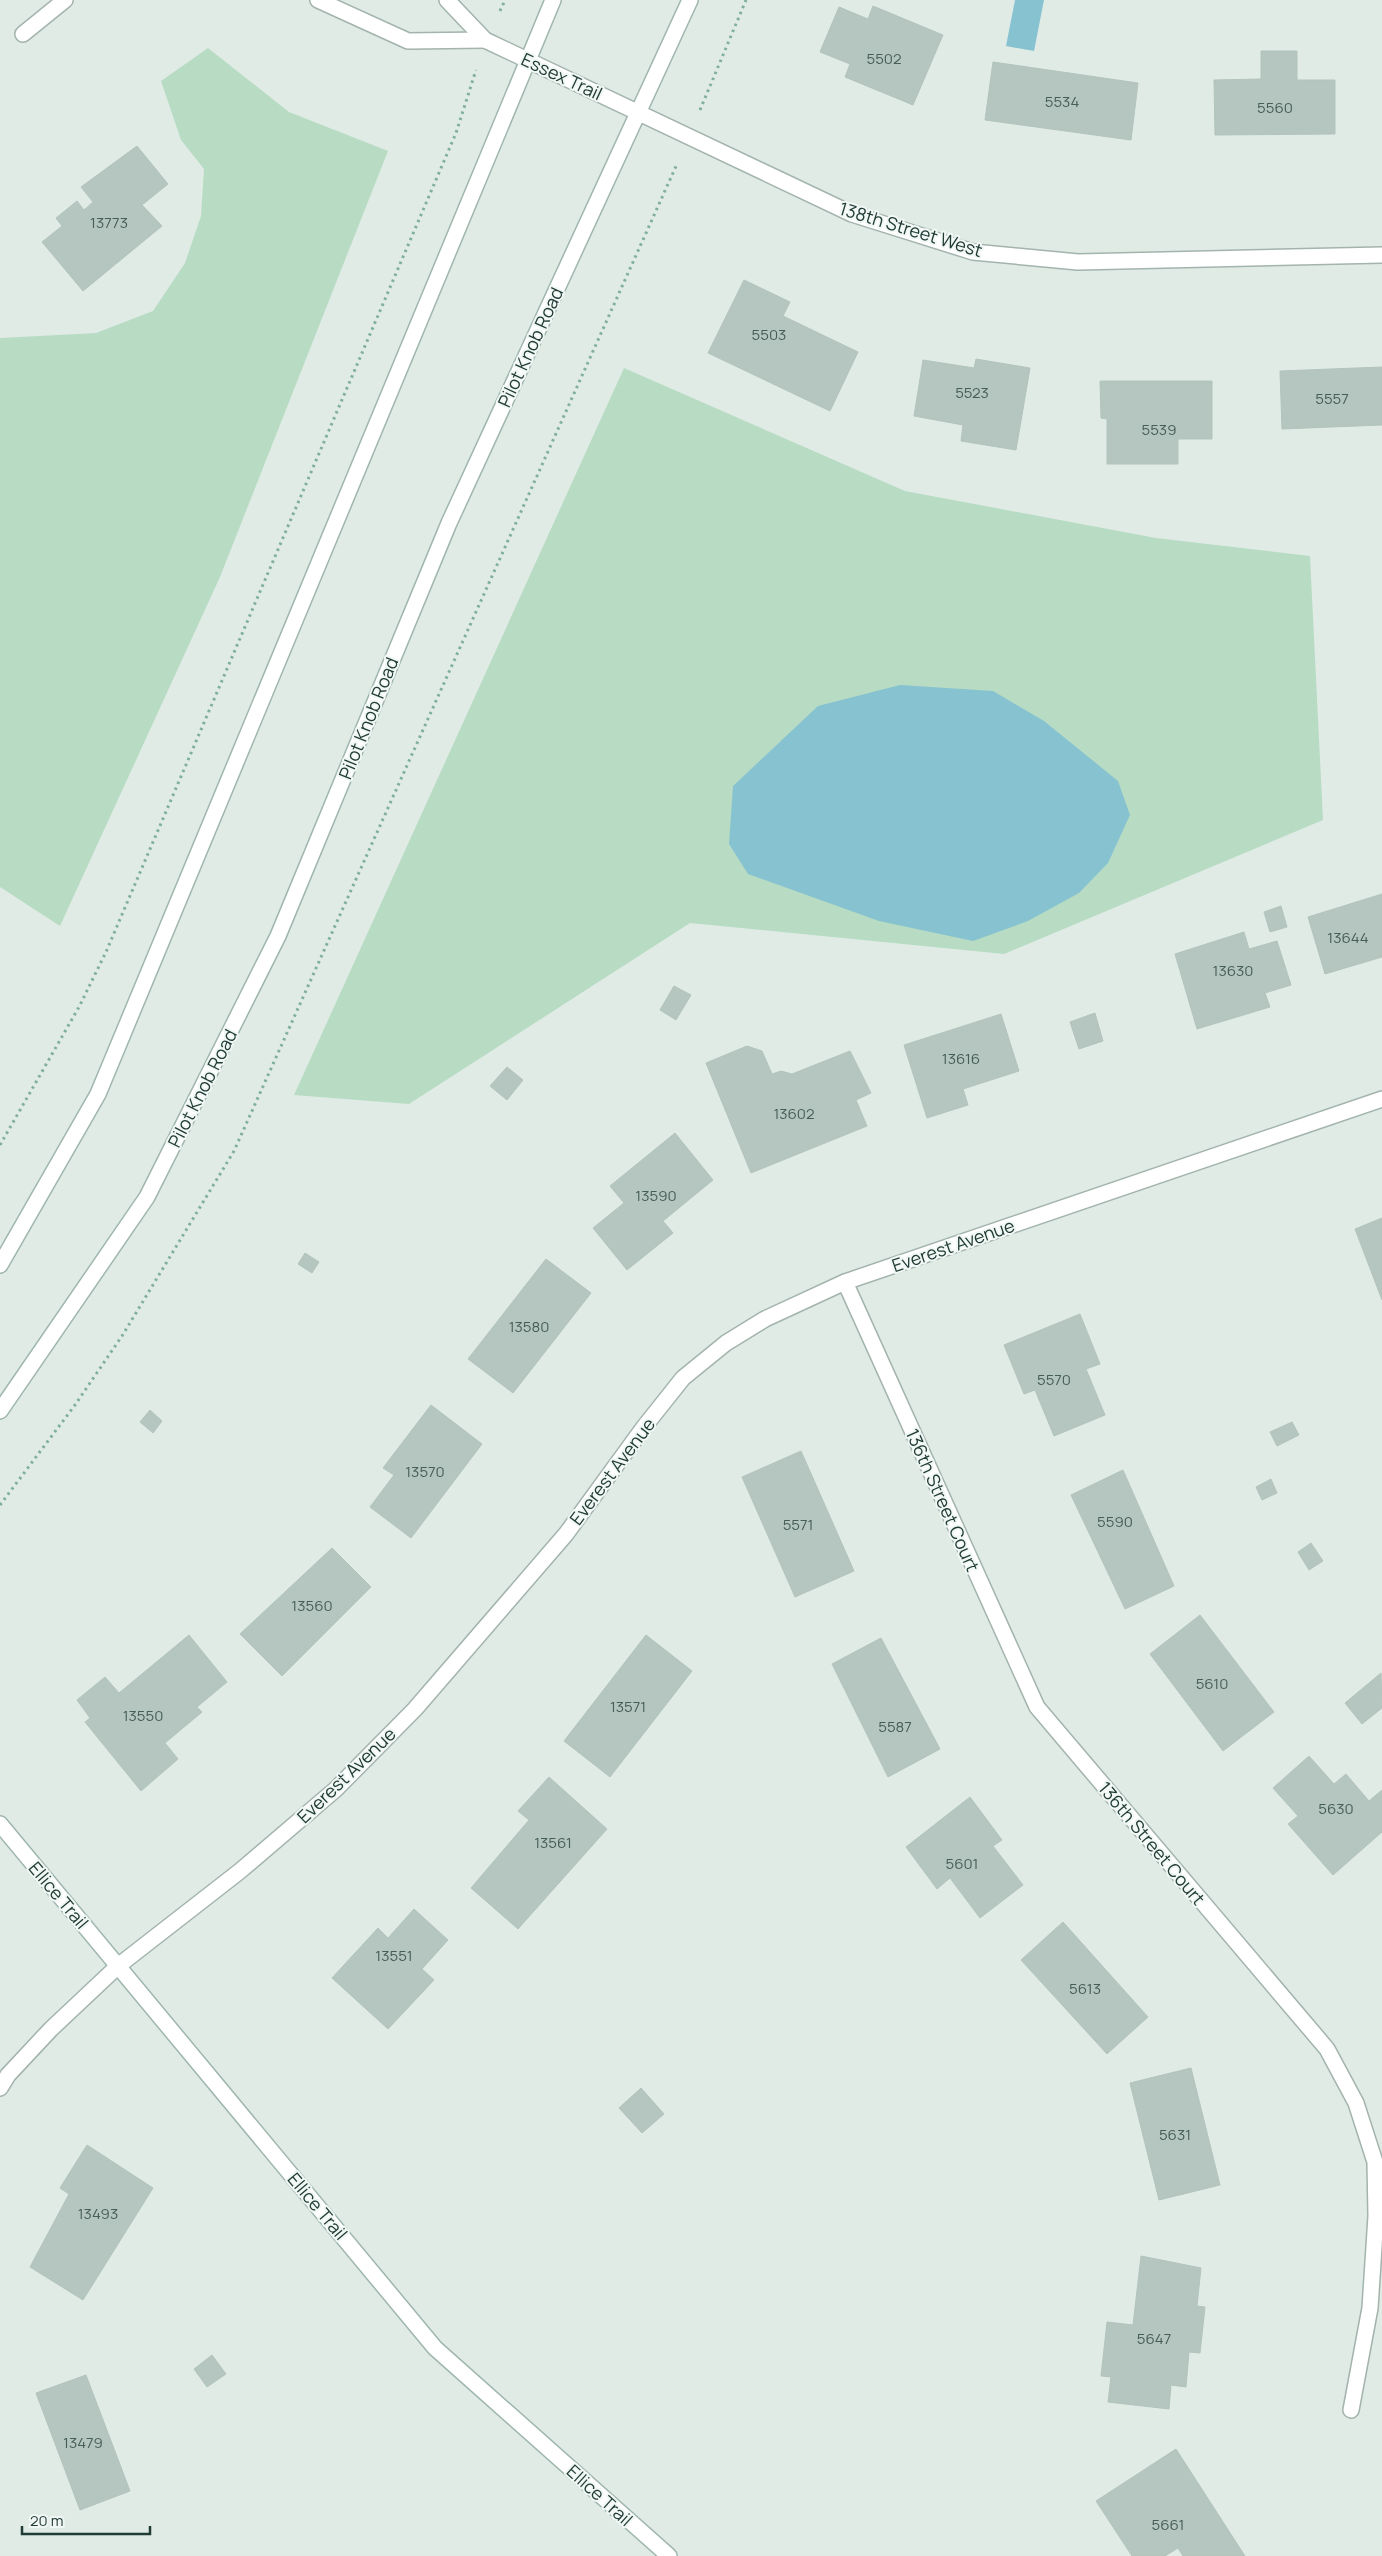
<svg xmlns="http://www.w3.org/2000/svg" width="1382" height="2556" font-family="Manrope,sans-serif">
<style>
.green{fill:#b8dcc3}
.water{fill:#87c2d0}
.building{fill:#b5c5bf;stroke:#b2c4bd}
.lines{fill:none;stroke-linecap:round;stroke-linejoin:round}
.street-casing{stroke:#a3b3ad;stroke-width:18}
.secondary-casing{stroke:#9fb6af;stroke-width:18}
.path{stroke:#80aea1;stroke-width:3;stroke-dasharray:2.5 4;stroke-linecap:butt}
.street{stroke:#fff;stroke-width:15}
.secondary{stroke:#fff;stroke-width:15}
.labels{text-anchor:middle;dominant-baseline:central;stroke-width:4;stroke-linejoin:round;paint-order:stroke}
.number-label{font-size:15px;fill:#465e58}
.street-label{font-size:18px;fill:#213b35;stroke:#f0f7f4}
</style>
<rect width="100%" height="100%" fill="#e0ebe6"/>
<g class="green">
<polygon points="208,48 289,112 388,151 220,577 60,926 0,887 0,338 96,333 153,311 185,263 201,216 204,169 181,140 161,81"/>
<polygon points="624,368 905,491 1156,538 1310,556 1323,820 1004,954 690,923 409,1104 294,1095"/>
</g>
<g class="water">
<polygon points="1015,0 1044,0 1034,51 1006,46"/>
<polygon points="900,685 993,691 1044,721 1118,781 1130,815 1108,863 1079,893 1028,921 973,941 879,921 748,874 729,844 733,786 818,706"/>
</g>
<g class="building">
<polygon points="873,6 943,35 913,105 845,77 850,64 820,52 839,7 868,19"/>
<polygon points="1261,51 1297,51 1297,80 1335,80 1335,134 1215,135 1214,80 1261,79"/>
<polygon points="993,62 1138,83 1131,140 985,120"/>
<polygon points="137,146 168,184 142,205 162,226 83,291 42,242 62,226 56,218 77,201 84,210 93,202 81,187"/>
<polygon points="744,280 790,302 783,316 858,352 830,411 708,353"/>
<polygon points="976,359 1030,368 1016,450 961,441 963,425 914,416 923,360 974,368"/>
<polygon points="1382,367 1382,425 1282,429 1280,371"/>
<polygon points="1100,381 1212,381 1212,439 1178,439 1178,464 1107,464 1107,419 1101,418"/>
<polygon points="1382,894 1382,957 1325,974 1308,917"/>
<polygon points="1281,906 1287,927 1270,932 1264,912"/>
<polygon points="1244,932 1249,949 1277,941 1291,985 1265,993 1270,1007 1197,1029 1175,954"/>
<polygon points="674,986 691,995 676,1020 660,1010"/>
<polygon points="1095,1013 1103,1041 1079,1049 1070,1022"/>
<polygon points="1001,1014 1019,1071 963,1089 968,1105 927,1118 904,1045"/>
<polygon points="747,1046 762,1051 772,1074 781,1071 792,1074 850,1051 871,1093 856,1100 867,1126 751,1173 706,1063"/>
<polygon points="507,1067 523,1080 507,1100 490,1086"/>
<polygon points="675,1133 713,1180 663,1221 673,1233 627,1270 593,1228 624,1203 610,1186"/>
<polygon points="1382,1218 1382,1300 1355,1229"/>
<polygon points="305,1253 319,1262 312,1273 298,1264"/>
<polygon points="546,1259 591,1293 513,1393 468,1359"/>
<polygon points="1080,1314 1100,1364 1086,1369 1105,1415 1054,1436 1035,1390 1024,1394 1004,1345"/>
<polygon points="431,1405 482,1444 411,1538 370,1507 394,1475 383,1468"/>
<polygon points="150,1410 162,1421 153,1433 140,1422"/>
<polygon points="1292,1422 1299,1435 1277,1446 1270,1432"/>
<polygon points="801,1451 854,1571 795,1597 742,1477"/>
<polygon points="1123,1470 1174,1586 1125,1609 1071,1495"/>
<polygon points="1271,1479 1277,1493 1262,1500 1256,1487"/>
<polygon points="1311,1543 1323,1561 1309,1570 1298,1552"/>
<polygon points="332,1548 371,1587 282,1676 240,1634"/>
<polygon points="1200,1615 1274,1712 1223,1751 1150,1654"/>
<polygon points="189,1635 227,1682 197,1707 202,1712 165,1743 178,1759 141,1791 85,1722 90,1718 77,1700 105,1677 119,1693"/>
<polygon points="646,1635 692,1671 610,1777 564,1741"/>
<polygon points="881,1638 940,1749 888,1777 832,1664"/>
<polygon points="1381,1673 1382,1708 1362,1724 1345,1703"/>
<polygon points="1309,1756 1334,1784 1346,1774 1369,1801 1382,1790 1382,1832 1333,1875 1288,1824 1298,1816 1273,1788"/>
<polygon points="549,1777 607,1829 518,1929 471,1888 529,1820 518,1811"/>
<polygon points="970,1797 1002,1840 993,1846 1023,1885 980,1918 950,1878 937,1889 906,1847"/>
<polygon points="414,1909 448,1940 422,1969 434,1980 388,2029 332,1978 378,1928 388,1938"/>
<polygon points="1063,1922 1148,2017 1107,2054 1021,1960"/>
<polygon points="1191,2068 1220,2185 1159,2200 1130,2083"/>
<polygon points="641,2088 664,2114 642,2133 619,2108"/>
<polygon points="87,2145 153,2188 83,2300 30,2267 69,2194 60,2188"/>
<polygon points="1141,2256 1201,2268 1197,2306 1205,2307 1200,2353 1189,2352 1186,2387 1171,2385 1169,2409 1108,2402 1111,2377 1101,2376 1107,2322 1133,2325"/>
<polygon points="212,2355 226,2374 207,2387 194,2369"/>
<polygon points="86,2375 130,2491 80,2510 36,2393"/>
<polygon points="1176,2449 1245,2556 1183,2556 1178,2548 1165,2556 1132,2556 1096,2501"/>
</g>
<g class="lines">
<g class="street-casing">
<g id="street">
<polyline points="318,0 408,41 485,40"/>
<polyline points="447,0 485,40 852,214 973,252 1078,262 1382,255"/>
<polyline points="23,34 65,0"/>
<polyline points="845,1282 1037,1707 1327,2049 1356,2103 1375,2162 1376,2216 1370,2308 1351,2410"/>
<polyline points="0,2088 8,2075 51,2029 118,1966 240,1871 336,1789 415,1709 566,1534 644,1427 683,1378 726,1343 765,1319 845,1282 1382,1099"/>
</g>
</g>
<g class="secondary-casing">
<g id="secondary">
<polyline points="0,1265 98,1094 553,0"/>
<polyline points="0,1411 147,1197 278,936 449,523 690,0"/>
<polyline points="0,1824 435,2348 669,2556"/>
</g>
</g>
<g class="path">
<polyline points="500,11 505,0"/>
<polyline points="700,110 746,0"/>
<polyline points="0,1145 79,1007 106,952 456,133 476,70"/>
<polyline points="0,1505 75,1405 122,1336 234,1151 677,164"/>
</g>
<use href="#street" class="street"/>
<use href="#secondary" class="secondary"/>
</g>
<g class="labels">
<g class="number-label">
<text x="884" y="58">5502</text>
<text x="1062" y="101">5534</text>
<text x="1275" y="107">5560</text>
<text x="109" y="222">13773</text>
<text x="769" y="334">5503</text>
<text x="972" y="392">5523</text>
<text x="1332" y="398">5557</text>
<text x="1159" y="429">5539</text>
<text x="1348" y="937">13644</text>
<text x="1233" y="970">13630</text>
<text x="961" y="1058">13616</text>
<text x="794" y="1113">13602</text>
<text x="656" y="1195">13590</text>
<text x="529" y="1326">13580</text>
<text x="1054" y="1379">5570</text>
<text x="425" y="1471">13570</text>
<text x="1115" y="1521">5590</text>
<text x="798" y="1524">5571</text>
<text x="312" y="1605">13560</text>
<text x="1212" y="1683">5610</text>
<text x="628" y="1706">13571</text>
<text x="143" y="1715">13550</text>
<text x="895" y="1726">5587</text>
<text x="1336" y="1808">5630</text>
<text x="553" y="1842">13561</text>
<text x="962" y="1863">5601</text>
<text x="394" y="1955">13551</text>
<text x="1085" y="1988">5613</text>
<text x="1175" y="2134">5631</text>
<text x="98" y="2213">13493</text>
<text x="1154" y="2338">5647</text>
<text x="83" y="2442">13479</text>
<text x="1168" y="2524">5661</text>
</g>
<g class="street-label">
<text transform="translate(562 76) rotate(25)">Essex Trail</text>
<text transform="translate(911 229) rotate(17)">138th Street West</text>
<text transform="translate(530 347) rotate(-65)">Pilot Knob Road</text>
<text transform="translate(368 718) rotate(-68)">Pilot Knob Road</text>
<text transform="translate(202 1088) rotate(-63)">Pilot Knob Road</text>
<text transform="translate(953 1245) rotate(-19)">Everest Avenue</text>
<text transform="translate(612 1471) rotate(-53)">Everest Avenue</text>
<text transform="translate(943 1500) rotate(66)">136th Street Court</text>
<text transform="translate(346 1775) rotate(-44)">Everest Avenue</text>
<text transform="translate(1152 1843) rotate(50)">136th Street Court</text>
<text transform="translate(59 1895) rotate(50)">Ellice Trail</text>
<text transform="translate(318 2206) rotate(50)">Ellice Trail</text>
<text transform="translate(600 2495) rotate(42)">Ellice Trail</text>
</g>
</g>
<path d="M22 2526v8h128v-8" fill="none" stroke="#213b35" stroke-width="2.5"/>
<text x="30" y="2526" font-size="15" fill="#213b35" stroke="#f0f7f4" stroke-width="4" paint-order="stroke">20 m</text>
</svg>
